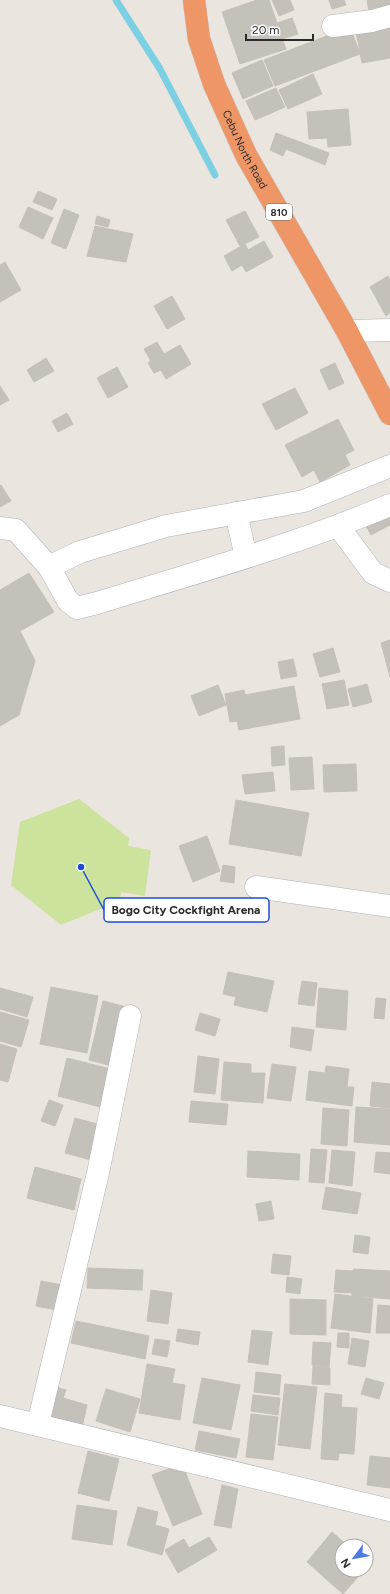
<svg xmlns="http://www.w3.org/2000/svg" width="390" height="1594" font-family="Figtree,sans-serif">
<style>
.pitch{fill:#cbe39d}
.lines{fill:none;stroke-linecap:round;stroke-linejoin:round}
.stream{stroke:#7cd0e3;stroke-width:7}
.building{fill:#c4c0ba;stroke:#c7c0b8}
.minor-casing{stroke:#afb2ba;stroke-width:23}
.highway-casing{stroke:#c4c4c4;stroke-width:23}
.minor{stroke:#fff;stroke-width:22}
.highway{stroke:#ef9667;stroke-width:22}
.labels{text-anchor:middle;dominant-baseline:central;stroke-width:4;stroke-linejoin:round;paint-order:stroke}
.shield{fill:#fff;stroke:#6b6b6b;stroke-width:1}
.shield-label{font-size:10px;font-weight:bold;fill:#2b2b2b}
.street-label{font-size:11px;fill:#2b2b2b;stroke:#fff}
.leader{fill:none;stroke:#1d4ed8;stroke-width:1.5}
.callout-dot{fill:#1d4ed8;stroke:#fff;stroke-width:1.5}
.callout{fill:#fff;stroke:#1d4ed8;stroke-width:1.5}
.callout-label{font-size:12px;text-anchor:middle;font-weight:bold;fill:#2b2b2b}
</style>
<rect width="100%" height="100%" fill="#ebe5df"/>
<polygon class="pitch" points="79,799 129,838 128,846 151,850 145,896 121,892 120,901 61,925 11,885 20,822"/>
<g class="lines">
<polyline class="stream" points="116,0 160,69 215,175"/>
</g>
<g class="building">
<polygon points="257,0 269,0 277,23 292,18 298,34 282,39 286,49 240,64 222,12"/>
<polygon points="272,0 290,0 294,10 279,16"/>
<polygon points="329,0 344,0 346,5 332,9"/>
<polygon points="367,0 390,0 390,8 369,11"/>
<polygon points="390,24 390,58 362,63 356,31"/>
<polygon points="350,27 360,54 275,86 264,60"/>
<polygon points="262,60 273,86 243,99 232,73"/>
<polygon points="313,74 322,94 288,109 279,90"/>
<polygon points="276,88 285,107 255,120 246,101"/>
<polygon points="348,109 351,145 328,147 327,138 309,139 307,112"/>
<polygon points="276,133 329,153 325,165 286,149 283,156 270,150"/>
<polygon points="38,191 57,199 52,210 33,202"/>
<polygon points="28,207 53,218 43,239 19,227"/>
<polygon points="64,209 79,215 66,249 51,243"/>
<polygon points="245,211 259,237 240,246 226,220"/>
<polygon points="97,216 110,220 108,227 95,224"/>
<polygon points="95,226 133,234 126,262 87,256"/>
<polygon points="264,241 273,257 246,272 242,265 232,271 224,256 245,244 248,250"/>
<polygon points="5,262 21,290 0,302 0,265"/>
<polygon points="388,276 390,280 390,313 386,316 370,287"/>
<polygon points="172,296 185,319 167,329 154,306"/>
<polygon points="157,342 164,354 180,345 191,364 166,379 161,370 154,373 148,363 151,361 144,349"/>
<polygon points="46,358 54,371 34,382 27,370"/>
<polygon points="335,363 344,383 329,390 320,370"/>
<polygon points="117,367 128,387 108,398 97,378"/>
<polygon points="0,386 9,400 0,405"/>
<polygon points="295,388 308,413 276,430 262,404"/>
<polygon points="67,413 73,424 58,432 52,421"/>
<polygon points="338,419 354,450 345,455 350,465 320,482 314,470 302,477 285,445"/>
<polygon points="1,485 11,501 0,507 0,486"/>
<polygon points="390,513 390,525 371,535 366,526"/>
<polygon points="29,573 54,612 20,631 35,661 19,715 0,726 0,590"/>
<polygon points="390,640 390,677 381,643"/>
<polygon points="333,648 340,672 320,677 313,654"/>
<polygon points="293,659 297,676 281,679 278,662"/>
<polygon points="344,680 349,705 327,709 322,684"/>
<polygon points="367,684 372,702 353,707 348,689"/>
<polygon points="218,685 226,705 199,716 191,696"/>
<polygon points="294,686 300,719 239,730 237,721 230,722 225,694 244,690 245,695"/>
<polygon points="284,746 285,765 272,766 271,747"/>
<polygon points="312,757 314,789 291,790 289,758"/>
<polygon points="356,764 357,791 324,792 323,765"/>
<polygon points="273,772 275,791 245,794 242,775"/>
<polygon points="236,800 309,813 301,856 229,844"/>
<polygon points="207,836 220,871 193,882 179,846"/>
<polygon points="223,865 235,867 234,883 220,881"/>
<polygon points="228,972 274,981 267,1012 234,1005 236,997 223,994"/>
<polygon points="302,981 317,983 314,1006 298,1004"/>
<polygon points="51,987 98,996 87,1053 40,1044"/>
<polygon points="0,988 33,997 27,1017 0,1009"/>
<polygon points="319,988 348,991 346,1030 316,1027"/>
<polygon points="376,998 386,999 384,1019 374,1018"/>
<polygon points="103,1001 130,1008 116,1067 89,1060"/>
<polygon points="0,1012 29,1020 21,1047 0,1041"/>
<polygon points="200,1013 220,1019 215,1036 195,1030"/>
<polygon points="292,1027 314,1030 311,1051 290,1047"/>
<polygon points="0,1044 17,1049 8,1082 0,1080"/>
<polygon points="198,1056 219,1059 215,1094 194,1092"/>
<polygon points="67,1058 114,1070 104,1108 58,1096"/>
<polygon points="224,1062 251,1064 251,1073 265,1073 263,1103 221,1100"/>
<polygon points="272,1064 296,1067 291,1101 267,1098"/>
<polygon points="326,1066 349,1069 347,1087 354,1087 352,1106 306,1100 309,1071 325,1073"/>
<polygon points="372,1082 390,1084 390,1108 370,1106"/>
<polygon points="49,1100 63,1105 55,1126 41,1121"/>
<polygon points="191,1101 228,1104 226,1125 189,1122"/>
<polygon points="356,1107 390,1109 390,1145 354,1142"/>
<polygon points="323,1108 349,1110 347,1146 321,1144"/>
<polygon points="75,1118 101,1125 91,1160 65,1153"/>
<polygon points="311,1149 327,1150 324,1183 309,1182"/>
<polygon points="332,1150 355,1152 352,1186 329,1183"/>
<polygon points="248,1151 300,1154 299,1180 247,1177"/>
<polygon points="376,1152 390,1153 390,1174 374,1172"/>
<polygon points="35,1167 81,1179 74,1210 27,1198"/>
<polygon points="326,1187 361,1193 357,1214 322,1209"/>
<polygon points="271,1201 274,1219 259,1221 256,1204"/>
<polygon points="355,1235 370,1237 368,1254 353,1252"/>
<polygon points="273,1254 291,1256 289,1275 271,1273"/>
<polygon points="88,1268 143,1270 142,1290 87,1288"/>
<polygon points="354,1269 390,1271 390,1299 352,1296 352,1293 334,1292 336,1270 353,1271"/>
<polygon points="287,1277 302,1279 300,1294 286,1292"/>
<polygon points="41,1281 62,1285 57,1310 36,1306"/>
<polygon points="151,1290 172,1293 168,1324 147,1321"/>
<polygon points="335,1294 373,1299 370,1333 331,1328"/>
<polygon points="290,1299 326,1300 326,1335 290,1334"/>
<polygon points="378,1305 390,1306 390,1333 376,1333"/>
<polygon points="76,1321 149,1336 145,1359 71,1343"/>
<polygon points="178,1329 200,1332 198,1345 176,1341"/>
<polygon points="252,1330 272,1332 268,1365 248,1362"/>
<polygon points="338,1333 349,1333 349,1348 337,1347"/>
<polygon points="352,1338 369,1341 365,1367 348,1364"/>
<polygon points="155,1339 170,1341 167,1357 152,1354"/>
<polygon points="313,1342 331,1343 329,1367 312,1365"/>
<polygon points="147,1364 175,1369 172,1383 185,1385 180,1420 139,1413"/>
<polygon points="313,1366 330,1368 330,1385 312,1384"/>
<polygon points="256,1372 281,1375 279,1395 254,1392"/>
<polygon points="202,1378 240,1385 231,1430 193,1423"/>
<polygon points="366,1378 384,1383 379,1399 361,1394"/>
<polygon points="285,1384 317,1387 310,1449 278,1445"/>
<polygon points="52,1386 66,1390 63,1398 87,1405 82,1427 44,1416"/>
<polygon points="106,1389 140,1399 130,1432 96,1421"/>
<polygon points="325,1393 342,1395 341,1407 357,1408 354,1454 339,1453 338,1460 321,1459"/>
<polygon points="253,1395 280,1398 278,1415 251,1411"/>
<polygon points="251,1414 278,1417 273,1460 246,1457"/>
<polygon points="199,1431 240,1439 236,1458 195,1450"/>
<polygon points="88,1451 119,1459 109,1501 78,1493"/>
<polygon points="370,1456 390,1458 390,1488 367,1485"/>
<polygon points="182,1464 202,1514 173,1526 152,1475"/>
<polygon points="222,1485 238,1489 231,1528 214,1525"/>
<polygon points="77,1505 117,1511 112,1545 72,1539"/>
<polygon points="138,1507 158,1512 155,1525 169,1529 162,1555 127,1545"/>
<polygon points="332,1532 348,1546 342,1546 342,1570 364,1570 343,1594 307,1562"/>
<polygon points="209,1537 217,1550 178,1573 165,1550 184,1539 189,1548"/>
</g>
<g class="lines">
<g class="minor-casing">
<g id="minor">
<polyline points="333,26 372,21 390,16"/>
<polyline points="347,331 390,330"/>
<path d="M390,466l-86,35 -138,25 -86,26 -31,15 19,34 9,7 20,-5c98,-30 198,-58 293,-98"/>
<polyline points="236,513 246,557"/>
<polyline points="339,527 373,573 390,581"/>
<polyline points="0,528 16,530 49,567"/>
<polyline points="256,887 390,906"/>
<polyline points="0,1416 390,1510"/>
<polyline points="38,1424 98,1173 130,1016"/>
</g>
</g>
<g class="highway-casing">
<g id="highway">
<path id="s1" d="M194,0l5,39 15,45 32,71 101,176 43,83"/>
</g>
</g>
<use href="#minor" class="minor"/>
<use href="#highway" class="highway"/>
</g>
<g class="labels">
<rect class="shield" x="266" y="204" width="26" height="16" rx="3"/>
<g class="shield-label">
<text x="279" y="212">810</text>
</g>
<g class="street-label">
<text stroke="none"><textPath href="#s1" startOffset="159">Cebu North Road</textPath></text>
</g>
</g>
<path class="leader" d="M81 867L104 910"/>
<circle class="callout-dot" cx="81" cy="867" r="4"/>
<rect class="callout" x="104" y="898" width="165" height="24" rx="4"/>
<g class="callout-label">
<text x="186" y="914">Bogo City Cockfight Arena</text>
</g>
<g transform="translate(354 1558) rotate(238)"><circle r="19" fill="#ffffff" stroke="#aaaaaa"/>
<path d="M0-3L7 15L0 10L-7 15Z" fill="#4f78e8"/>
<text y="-6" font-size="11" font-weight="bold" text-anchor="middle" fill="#2b2b2b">N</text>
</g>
<path d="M246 34v6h67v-6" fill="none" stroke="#2b2b2b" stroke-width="2"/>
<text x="252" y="34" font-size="12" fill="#2b2b2b" stroke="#ffffff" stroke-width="3" paint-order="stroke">20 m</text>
</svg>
